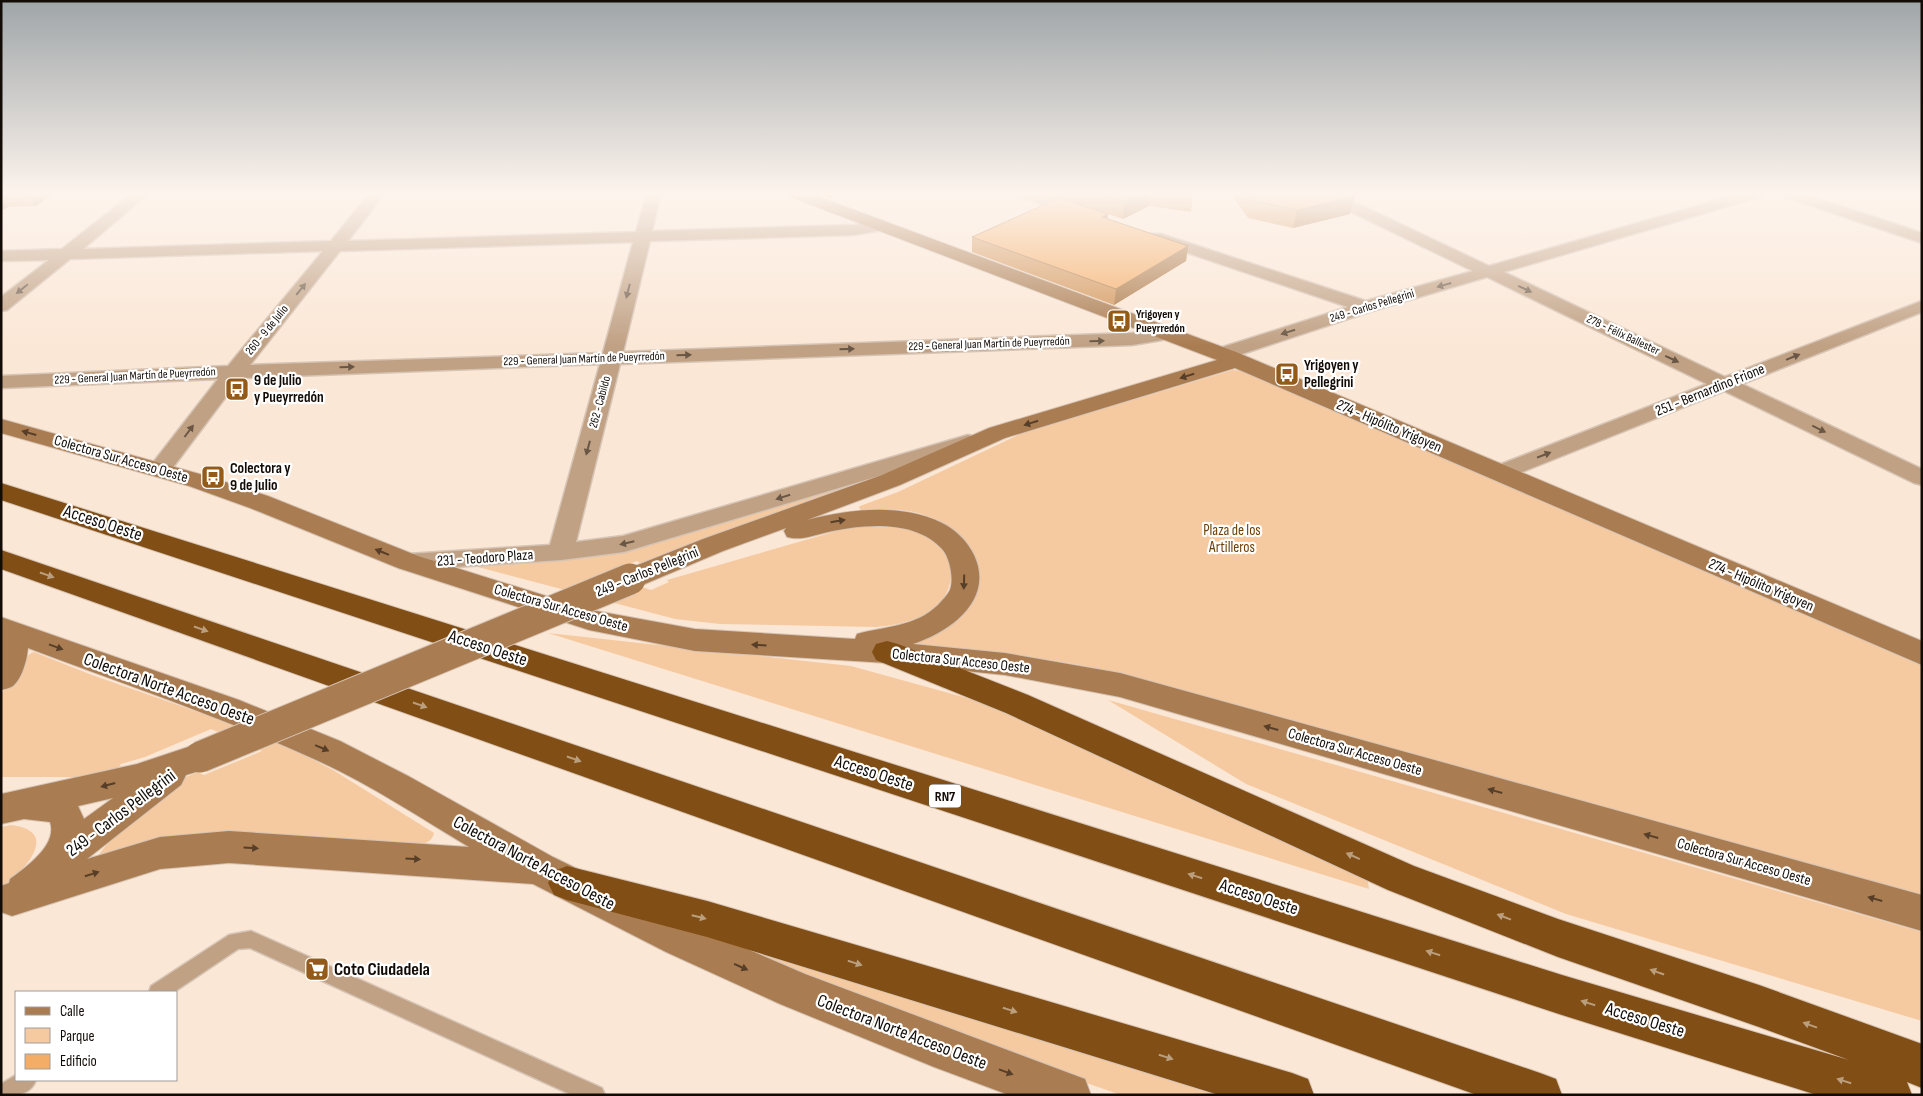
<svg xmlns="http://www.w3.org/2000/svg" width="1923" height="1096" font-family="'Sofia Sans Condensed',sans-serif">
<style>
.green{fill:#f6caa1}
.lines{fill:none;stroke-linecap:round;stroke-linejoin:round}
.lane-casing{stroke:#d6c4b5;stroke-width:3}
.street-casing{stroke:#d6c4b5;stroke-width:3}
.secondary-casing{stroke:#d6c4b5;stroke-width:2}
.highway-casing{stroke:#d6c4b5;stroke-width:2}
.lane{fill:#c0a184;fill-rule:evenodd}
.street{fill:#c0a184;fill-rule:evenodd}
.secondary{fill:#aa7c51;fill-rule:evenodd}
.highway{fill:#814f15;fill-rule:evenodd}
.secondary-bridge-casing{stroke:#d6c4b5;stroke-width:33;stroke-linecap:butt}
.secondary-bridge{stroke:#aa7c51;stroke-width:31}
.wall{fill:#d29559}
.shaded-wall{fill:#ab7948}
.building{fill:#f4ad67;stroke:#ab7948}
.oneway{fill:#695645}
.oneway2{fill:#563e28}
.oneway3{fill:#ba9e7e}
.labels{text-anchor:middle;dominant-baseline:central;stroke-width:4.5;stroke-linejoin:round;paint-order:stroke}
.far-street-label{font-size:12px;fill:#120b06;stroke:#fff}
.far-poi-label{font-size:12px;font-weight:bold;fill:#120b06;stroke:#fff;text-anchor:start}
.shield{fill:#fff;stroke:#595451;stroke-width:1}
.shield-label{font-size:14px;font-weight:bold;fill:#120b06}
.poi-label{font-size:15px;font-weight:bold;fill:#120b06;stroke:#fff;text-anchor:start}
.street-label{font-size:15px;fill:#120b06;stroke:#fff}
.park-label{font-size:15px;fill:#6d4007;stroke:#fff}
.near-street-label{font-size:18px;fill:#120b06;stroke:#fff}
.near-poi-label{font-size:18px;font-weight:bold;fill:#120b06;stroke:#fff;text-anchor:start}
</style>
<rect width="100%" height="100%" fill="#fbe7d6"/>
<g class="green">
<path d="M1233,370l19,2 670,294v230l-818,-226c-64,-14 -129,-19 -194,-25l68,-70c-5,-39 -41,-62 -78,-65 -13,-1 -27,2 -39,0l-2,-2 1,-2 38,-14 124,-59z"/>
<path d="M920,461l-55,21 -225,81 -3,-2 -34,13 48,16 18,-8 -2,-2 194,-56c28,-1 62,3 83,23 6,6 7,17 7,25 0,41 -42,52 -75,55l-156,-3 -45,-5 -216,-57 94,-2z"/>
<polygon points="548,633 851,666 985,703 1139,775 1367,876 1369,889"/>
<path d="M34,652l58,23 132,46 59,23 50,26 101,63c-2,7 -5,9 -12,11l-328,17 33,-43 52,-38 19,-8 6,3 58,-24 -51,-22 -66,28 -24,7 -5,8 -36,5h-79v-83c10,-11 21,-39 33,-42z"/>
<polygon points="1108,700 1922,932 1922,1021 1566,914 1246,784"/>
<path d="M11,825c51,6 13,47 -10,62v-60z"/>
<polygon points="704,932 1235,1095 1121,1095 956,1038"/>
</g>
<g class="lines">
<g class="lane-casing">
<g id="lane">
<polygon points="251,931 602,1088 605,1095 572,1095 250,948 238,949 174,992 149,992 151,986 229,935"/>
<path d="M16,1075v5h20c-6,16 -20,15 -35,15v-11z"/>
</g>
</g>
<g class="street-casing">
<g id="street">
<path d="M133,193h16l-66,56 248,-8 39,-48h15l-37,48 288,-9 11,-39h14l-9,38 202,-6 28,-4 6,2 2,3 -2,3 -34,6 -204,6 -27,111 509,-19 35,-5 7,2 2,4 -2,4 -42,7 -512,19 -44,178 47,-6 345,-101 8,2 3,5 -3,5 -352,105 -63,8 -153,10 -9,-2 -4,-6 4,-6 9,-2 142,-9 50,-181 -360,14 -72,96 -8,2 -8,-2 -3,-5 3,-5 66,-85 -217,9v-12l227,-10 95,-115 -253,8 -63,51 -6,1v-14l48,-37 -48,1v-10l61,-2zM633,242l-30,111 -353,12 90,-114z"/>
<polygon points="1015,193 1036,193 1087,210 1090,213 1087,216 1077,216 1017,196"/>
<polygon points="1316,193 1335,193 1489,266 1742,193 1765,193 1763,196 1504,272 1725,377 1922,301 1922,312 1742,384 1922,469 1922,485 1914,483 1724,391 1507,478 1499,480 1491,478 1488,473 1491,468 1707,384 1487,277 1372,311 1239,355 1235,361 1228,363 1221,361 1218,357 1223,347 1348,307 1149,240 1147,237 1149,234 1161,234 1366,301 1473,271 1318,196"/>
<polygon points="1780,193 1801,193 1922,233 1922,243 1782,196"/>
</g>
</g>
<g class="secondary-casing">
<g id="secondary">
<path d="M786,193h23l427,159 686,289v24l-687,-297 -230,70 -105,47 -93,35c43,-11 94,-17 135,3 14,7 25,18 32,32 21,45 -24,77 -61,89l92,9 115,20 802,222v36l-802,-234 -115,-22 -118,-12 -192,-12 -106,-21 -191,-62 -148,-60 -61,-22 -188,-53v-14l206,57 61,20 150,60 173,54 104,19 160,10 2,-5c29,-8 58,-7 81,-29 4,-5 9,-9 12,-15 4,-11 0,-31 -7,-40 -27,-31 -79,-26 -115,-18 -14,3 -27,9 -41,5l-3,-6 2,-3 -63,23 -83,35 -10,2 -10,-2 -4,-7 4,-7 83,-33 179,-64 107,-47 228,-68 -429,-164z"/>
<path d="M1,617l238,83 101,41 70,36 143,80 141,69 111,48 280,105 6,16h-82l-75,-28 -154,-63 -114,-52 -133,-68 -304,-21 -69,6 -148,47 -11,-4v-26l8,-3 1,-4c16,-12 48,-34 40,-57l-26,-3 -23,5v-30l136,-30 63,-21 12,4 5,10 -5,10 -26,8 -5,10 -94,74 73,-22 69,-6 240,16c-50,-30 -101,-64 -155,-88 -93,-42 -190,-75 -286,-111 -1,12 -6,30 -15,38 -3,2 -8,3 -12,4zM113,798l-29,21 -6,-13z"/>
</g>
</g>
<g class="highway-casing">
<g id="highway">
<polygon points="1,483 1562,975 1849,1060 1759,1027 1558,957 1388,890 1006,713 876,660 872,652 876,644 887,641 898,644 1028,695 1414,866 1558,919 1759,985 1922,1044 1922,1088 1907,1082 1912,1095 1817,1095 1562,1015 1,500"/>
<polygon points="1,550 1540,1073 1556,1079 1562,1095 1477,1095 1,569"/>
<polygon points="567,866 707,901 1292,1073 1308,1079 1314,1095 1219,1095 707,937 567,900 554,895 548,883 554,871"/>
</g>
</g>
<use href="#lane" class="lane"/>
<use href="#street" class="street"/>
<use href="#secondary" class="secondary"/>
<use href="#highway" class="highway"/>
<g class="secondary-bridge-casing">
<polyline id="secondary-bridge" points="200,757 630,579"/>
</g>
<use href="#secondary-bridge" class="secondary-bridge"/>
</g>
<g class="wall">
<polygon points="1,193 54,193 36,206 8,207 1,211"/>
<polygon points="816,193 833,193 830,198"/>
<polygon points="1043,193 1193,193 1191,212 1149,206 1123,219 1108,214 1107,219 1188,246 1186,261 1114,305 972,252 972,237 1059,198"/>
<polygon points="1230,193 1348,193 1350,214 1293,228 1248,218"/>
</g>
<g class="shaded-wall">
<polygon points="28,193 54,193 36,206"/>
<polygon points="829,193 833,193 830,198"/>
<polygon points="1141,193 1150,193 1149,206 1123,219 1125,201"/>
<polygon points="1,195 8,207 1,211"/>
<polygon points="1355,196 1350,214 1293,228 1297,210"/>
<polygon points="1108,214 1107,228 1102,217"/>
<polygon points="1188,246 1186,261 1114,305 1116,289"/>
</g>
<g class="building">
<polygon points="1100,193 1141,193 1125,201"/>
<polygon points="1246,193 1348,193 1355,196 1297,210 1251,200"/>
<polygon points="1059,198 1108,214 1102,217 1188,246 1116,289 972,237"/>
</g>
<defs><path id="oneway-solid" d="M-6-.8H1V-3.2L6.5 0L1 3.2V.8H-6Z" transform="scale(1.25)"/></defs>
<g class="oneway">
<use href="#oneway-solid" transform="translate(1444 285) rotate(164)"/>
<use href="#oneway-solid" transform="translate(22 289) rotate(141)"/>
<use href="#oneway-solid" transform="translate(301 289) rotate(-51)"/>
<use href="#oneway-solid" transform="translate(1525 289) rotate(25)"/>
<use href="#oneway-solid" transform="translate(628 291) rotate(104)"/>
<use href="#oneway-solid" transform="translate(1288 332) rotate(162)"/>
<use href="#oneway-solid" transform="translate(1097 341) rotate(-2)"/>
<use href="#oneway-solid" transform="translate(847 349) rotate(-2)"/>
<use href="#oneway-solid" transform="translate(684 355) rotate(-2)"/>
<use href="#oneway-solid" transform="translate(1793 357) rotate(-22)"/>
<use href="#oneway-solid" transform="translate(1672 359) rotate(25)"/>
<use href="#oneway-solid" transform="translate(347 367) rotate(-2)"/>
<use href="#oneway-solid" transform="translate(1819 429) rotate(26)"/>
<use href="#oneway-solid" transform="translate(189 431) rotate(-53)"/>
<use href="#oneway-solid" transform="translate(588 448) rotate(105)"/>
<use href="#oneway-solid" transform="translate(1544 455) rotate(-21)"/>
<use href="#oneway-solid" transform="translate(783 497) rotate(163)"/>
<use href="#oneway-solid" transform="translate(627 543) rotate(167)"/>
</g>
<g class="oneway2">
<use href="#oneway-solid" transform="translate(1187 376) rotate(163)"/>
<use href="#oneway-solid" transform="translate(1031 423) rotate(163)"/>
<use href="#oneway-solid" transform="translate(29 433) rotate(-164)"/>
<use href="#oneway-solid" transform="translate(838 521) rotate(-9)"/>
<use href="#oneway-solid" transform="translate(382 552) rotate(-158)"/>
<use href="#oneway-solid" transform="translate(964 582) rotate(92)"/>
<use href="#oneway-solid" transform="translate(759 645) rotate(-177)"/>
<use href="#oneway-solid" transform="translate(56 647) rotate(20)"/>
<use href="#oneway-solid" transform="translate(1271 728) rotate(-164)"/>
<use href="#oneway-solid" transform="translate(322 748) rotate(23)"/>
<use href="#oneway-solid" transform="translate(108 785) rotate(165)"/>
<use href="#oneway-solid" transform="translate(1495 791) rotate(-164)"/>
<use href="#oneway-solid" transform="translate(1651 836) rotate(-164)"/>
<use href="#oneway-solid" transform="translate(251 848) rotate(3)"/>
<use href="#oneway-solid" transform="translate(413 859) rotate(4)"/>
<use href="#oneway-solid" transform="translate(92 874) rotate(-18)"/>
<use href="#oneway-solid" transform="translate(1875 899) rotate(-164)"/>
<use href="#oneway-solid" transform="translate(741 967) rotate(24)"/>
<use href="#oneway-solid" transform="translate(1006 1072) rotate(20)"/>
</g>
<g class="oneway3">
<use href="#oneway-solid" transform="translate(47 575) rotate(19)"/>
<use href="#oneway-solid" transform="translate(201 629) rotate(19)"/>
<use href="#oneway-solid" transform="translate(420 705) rotate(19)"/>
<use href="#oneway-solid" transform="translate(574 759) rotate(19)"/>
<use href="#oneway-solid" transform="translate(1353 856) rotate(-156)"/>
<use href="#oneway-solid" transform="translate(1195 876) rotate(-162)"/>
<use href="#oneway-solid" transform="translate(699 917) rotate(14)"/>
<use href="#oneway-solid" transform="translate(1504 917) rotate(-159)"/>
<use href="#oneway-solid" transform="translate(1433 953) rotate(-162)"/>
<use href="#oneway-solid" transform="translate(855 963) rotate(17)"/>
<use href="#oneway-solid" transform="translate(1657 972) rotate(-161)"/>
<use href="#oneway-solid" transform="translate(1588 1003) rotate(-163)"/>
<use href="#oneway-solid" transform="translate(1010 1010) rotate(17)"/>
<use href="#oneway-solid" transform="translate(1810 1025) rotate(-160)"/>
<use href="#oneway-solid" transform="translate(1166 1057) rotate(17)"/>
<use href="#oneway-solid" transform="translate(1844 1081) rotate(-163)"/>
</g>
<linearGradient id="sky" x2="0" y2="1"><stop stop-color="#9fa5a8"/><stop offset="0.56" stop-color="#fdf4ed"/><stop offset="1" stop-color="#fdf4ed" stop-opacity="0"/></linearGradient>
<rect width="1923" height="346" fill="url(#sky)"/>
<defs>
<g id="bus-square" transform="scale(1.25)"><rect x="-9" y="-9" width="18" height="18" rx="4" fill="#945b18" stroke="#fff"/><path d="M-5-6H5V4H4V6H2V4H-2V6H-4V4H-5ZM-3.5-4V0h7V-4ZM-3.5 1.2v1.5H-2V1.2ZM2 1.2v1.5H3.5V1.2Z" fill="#fff"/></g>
<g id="supermarket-square" transform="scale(1.25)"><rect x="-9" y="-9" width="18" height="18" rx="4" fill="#945b18" stroke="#fff"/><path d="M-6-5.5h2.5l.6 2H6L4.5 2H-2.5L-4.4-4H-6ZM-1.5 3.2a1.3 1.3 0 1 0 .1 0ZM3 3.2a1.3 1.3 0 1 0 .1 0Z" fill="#fff"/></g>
</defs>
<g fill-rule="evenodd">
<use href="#bus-square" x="1119" y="321"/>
<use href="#bus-square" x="1287" y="374"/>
<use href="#bus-square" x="237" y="389"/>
<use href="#bus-square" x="213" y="477"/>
<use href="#supermarket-square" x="317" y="969"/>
</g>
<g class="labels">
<g class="far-street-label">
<text transform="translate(1372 306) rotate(-17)">249 - Carlos Pellegrini</text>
<text transform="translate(267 330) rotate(-51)">260 - 9 de Julio</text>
<text transform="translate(1623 335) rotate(25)">278 - Félix Ballester</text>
<text transform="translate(989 344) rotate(-2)">229 - General Juan Martín de Pueyrredón</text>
<text transform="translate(584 359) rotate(-2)">229 - General Juan Martín de Pueyrredón</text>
<text transform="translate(135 376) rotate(-3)">229 - General Juan Martín de Pueyrredón</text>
<text transform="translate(600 402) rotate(-75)">262 - Cabildo</text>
</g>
<g class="far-poi-label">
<text x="1136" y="314">Yrigoyen y<tspan x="1136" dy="14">Pueyrredón</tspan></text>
</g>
<rect class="shield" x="929" y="784.5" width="32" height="23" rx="4"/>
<g class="shield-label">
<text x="945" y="796">RN7</text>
</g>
<g class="poi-label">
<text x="1304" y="365">Yrigoyen y<tspan x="1304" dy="17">Pellegrini</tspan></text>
<text x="254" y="380">9 de Julio<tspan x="254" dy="17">y Pueyrredón</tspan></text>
<text x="230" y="468">Colectora y<tspan x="230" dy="17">9 de Julio</tspan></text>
</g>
<g class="street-label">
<text transform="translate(1710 390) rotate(-22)">251 - Bernardino Frione</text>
<text transform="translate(1389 426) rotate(23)">274 - Hipólito Yrigoyen</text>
<text transform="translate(121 459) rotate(16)">Colectora Sur Acceso Oeste</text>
<text transform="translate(485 558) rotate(-4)">231 - Teodoro Plaza</text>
<text transform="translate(647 572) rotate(-22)">249 - Carlos Pellegrini</text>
<text transform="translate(1761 585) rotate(23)">274 - Hipólito Yrigoyen</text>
<text transform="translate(561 608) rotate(16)">Colectora Sur Acceso Oeste</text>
<text transform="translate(961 661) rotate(6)">Colectora Sur Acceso Oeste</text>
<text transform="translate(1355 752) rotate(16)">Colectora Sur Acceso Oeste</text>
<text transform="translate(1744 862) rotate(16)">Colectora Sur Acceso Oeste</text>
</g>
<g class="park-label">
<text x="1232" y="530">Plaza de los<tspan x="1232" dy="17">Artilleros</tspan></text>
</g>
<g class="near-street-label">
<text transform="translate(103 523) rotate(18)">Acceso Oeste</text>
<text transform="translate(488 648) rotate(18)">Acceso Oeste</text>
<text transform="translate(169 689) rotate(20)">Colectora Norte Acceso Oeste</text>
<text transform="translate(874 773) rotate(18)">Acceso Oeste</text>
<text transform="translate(121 813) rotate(-37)">249 - Carlos Pellegrini</text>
<text transform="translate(534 863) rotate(28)">Colectora Norte Acceso Oeste</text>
<text transform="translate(1259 897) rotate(18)">Acceso Oeste</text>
<text transform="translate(1645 1020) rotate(17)">Acceso Oeste</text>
<text transform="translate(902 1032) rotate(21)">Colectora Norte Acceso Oeste</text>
</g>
<g class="near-poi-label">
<text x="334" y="969">Coto Ciudadela</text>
</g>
</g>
<rect width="1923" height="1096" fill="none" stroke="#120b06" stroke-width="5"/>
<rect x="15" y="991" width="162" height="90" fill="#ffffff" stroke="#a09d9b"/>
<rect x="25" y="1007" width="25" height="8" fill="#aa7c51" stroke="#a09d9b"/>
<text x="60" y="1016" font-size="15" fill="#120b06">Calle</text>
<rect x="25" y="1028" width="25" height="15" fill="#f6caa1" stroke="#a09d9b"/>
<text x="60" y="1041" font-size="15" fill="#120b06">Parque</text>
<rect x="25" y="1054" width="25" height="15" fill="#f4ad67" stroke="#a09d9b"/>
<text x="60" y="1066" font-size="15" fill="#120b06">Edificio</text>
</svg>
